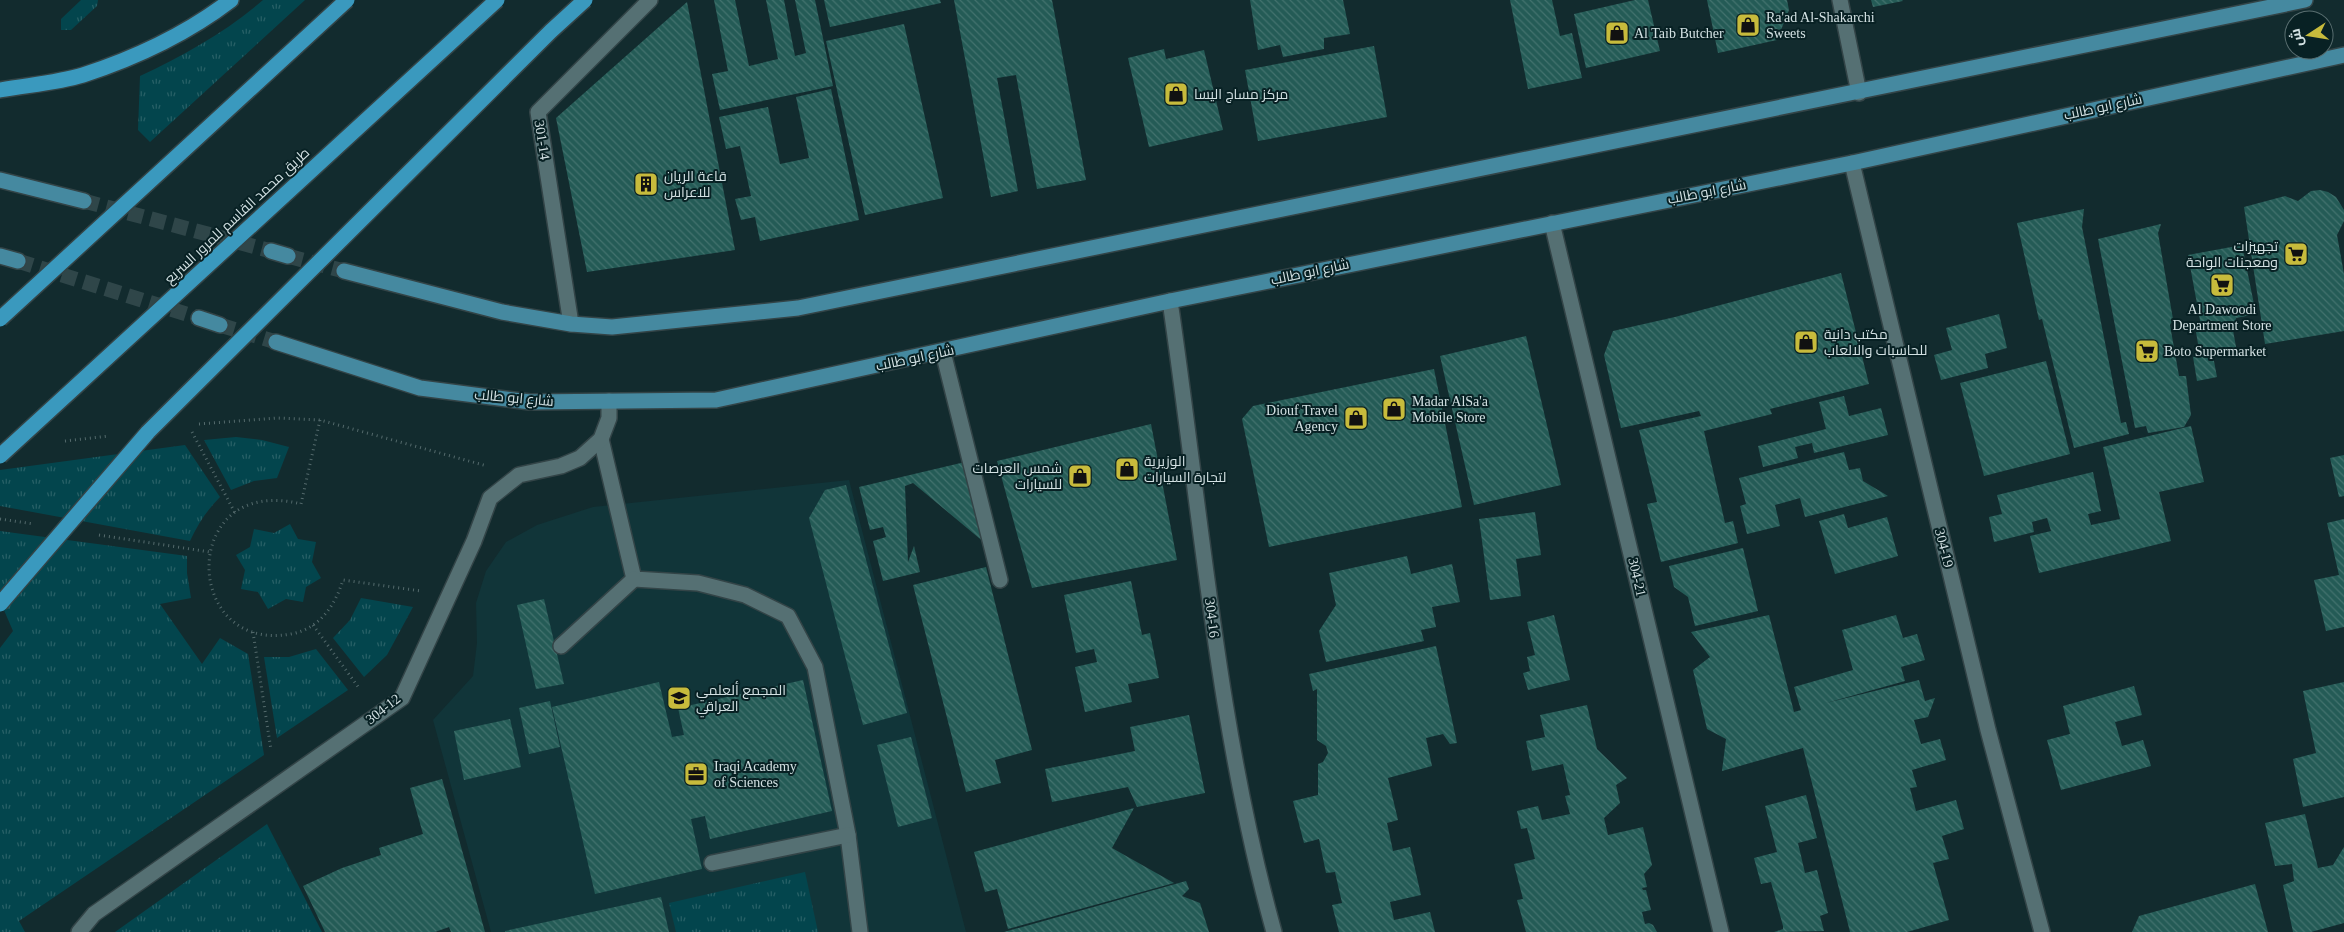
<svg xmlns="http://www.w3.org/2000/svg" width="2344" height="932" font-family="'Times New Roman',Cairo,serif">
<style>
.built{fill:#113539}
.grass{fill:url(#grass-tufts)}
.building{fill:url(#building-back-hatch)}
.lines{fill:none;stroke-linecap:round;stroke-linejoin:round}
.major-tunnel{stroke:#2f4649;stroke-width:15;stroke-dasharray:15 8;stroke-linecap:butt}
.minor-casing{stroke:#334447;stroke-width:18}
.major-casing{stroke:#334447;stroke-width:18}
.highway-casing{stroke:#334447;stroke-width:18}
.path{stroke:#546a6c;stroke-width:3;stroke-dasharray:1 4;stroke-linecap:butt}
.minor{stroke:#557073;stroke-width:15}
.major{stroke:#4589a0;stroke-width:15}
.highway{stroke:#3a99be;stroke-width:15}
.highway-bridge-casing{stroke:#334447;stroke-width:18;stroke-linecap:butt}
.highway-bridge{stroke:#3a99be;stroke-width:15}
.labels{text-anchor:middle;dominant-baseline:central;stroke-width:4;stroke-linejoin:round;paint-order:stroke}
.poi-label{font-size:14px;fill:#d3e1e3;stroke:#082124;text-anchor:start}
.street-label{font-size:14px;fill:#d3e1e3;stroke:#082124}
</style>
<defs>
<pattern id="grass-tufts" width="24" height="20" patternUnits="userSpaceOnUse" patternTransform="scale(1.25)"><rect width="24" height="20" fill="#03454d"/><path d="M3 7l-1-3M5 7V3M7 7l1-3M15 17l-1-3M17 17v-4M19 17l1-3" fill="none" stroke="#276066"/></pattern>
<pattern id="building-back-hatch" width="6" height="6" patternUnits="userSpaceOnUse" patternTransform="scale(1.25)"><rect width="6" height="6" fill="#245b56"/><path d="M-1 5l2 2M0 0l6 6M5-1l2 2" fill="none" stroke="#43726e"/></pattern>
</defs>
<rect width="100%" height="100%" fill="#122b2e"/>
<polygon class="built" points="849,480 966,932 491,932 433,720 473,676 477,643 476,603 486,571 506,542 537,525 593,507"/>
<g class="grass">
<polygon points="81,0 98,0 97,6 71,30 61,30 61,19"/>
<path d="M263,0h42l-155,142 -12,-12 2,-54c44,-21 86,-44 123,-76z"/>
<polygon points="236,437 262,440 289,447 277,478 254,481 231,490 204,440"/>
<path d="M185,445l35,52c-13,13 -22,27 -30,44l-190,-35v-36z"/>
<polygon points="290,524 298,539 316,542 312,562 321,578 306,587 303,602 286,599 268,609 258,592 241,589 245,570 236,555 250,547 254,529 274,533"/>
<polygon points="0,531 187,556 187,573 191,598 160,604 202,664 220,638 248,654 264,755 19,921 25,932 0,932 0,648 13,631 0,601"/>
<polygon points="361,598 413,607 387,655 364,677 333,638 350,620"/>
<polygon points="316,649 348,690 277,738 264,657 289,657"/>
<polygon points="267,824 322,932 115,932"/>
<polygon points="805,872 818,932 676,932 669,903"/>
</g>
<g class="building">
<polygon points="714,0 735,0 749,66 778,59 766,0 784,0 795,56 806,53 795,0 815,0 833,86 720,110 712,74 728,71"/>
<polygon points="824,0 940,0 941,3 830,27"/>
<polygon points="954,0 1052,0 1086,180 1037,189 1016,75 997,78 1018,191 991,197"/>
<polygon points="1250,0 1343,0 1350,34 1324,38 1324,49 1283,57 1280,45 1258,50"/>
<polygon points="1510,0 1552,0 1560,36 1572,33 1582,78 1528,89"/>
<polygon points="1635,0 1648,0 1660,51 1586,68 1574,14"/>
<polygon points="1707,0 1787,0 1789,10 1777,40 1718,53"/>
<polygon points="1871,0 1902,0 1903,1 1873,7"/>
<polygon points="687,2 735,250 587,272 556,118"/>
<polygon points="904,24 943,198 865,215 826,41"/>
<polygon points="1374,46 1387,117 1258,141 1245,70"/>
<polygon points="1164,49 1166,59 1204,50 1223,130 1149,147 1128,58"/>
<polygon points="831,89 859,220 760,241 755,217 741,220 735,199 751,196 740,146 726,149 719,117 768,107 780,164 809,158 796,97"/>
<polygon points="2320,190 2328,192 2336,197 2344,210 2344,221 2337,235 2344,274 2344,331 2265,344 2244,207 2285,196 2298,201 2311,191"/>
<polygon points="2084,209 2082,227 2121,423 2126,422 2129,434 2074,448 2042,319 2039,320 2017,223"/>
<polygon points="2161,224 2158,233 2173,319 2170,325 2179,376 2186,376 2191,415 2184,427 2148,433 2146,426 2135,428 2098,239"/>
<polygon points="2242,245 2256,314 2236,318 2237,324 2232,325 2237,352 2213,356 2217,377 2197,381 2193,357 2200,356 2196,332 2202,331 2188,255"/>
<polygon points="1841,273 1869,384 1770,409 1772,414 1704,431 1725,523 1733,521 1738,543 1661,562 1647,504 1657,502 1639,430 1701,416 1699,411 1621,428 1604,355 1613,331 1675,317"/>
<polygon points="1999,314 2007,348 1985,354 1988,368 1941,380 1934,355 1952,350 1946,328"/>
<polygon points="1526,336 1561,485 1474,505 1440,356"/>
<polygon points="2046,361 2070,454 1984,476 1960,383"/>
<polygon points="1434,369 1462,507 1269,547 1242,419 1253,406"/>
<polygon points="1844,396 1849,416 1881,408 1888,435 1814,453 1812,443 1795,447 1798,458 1763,467 1758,446 1826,429 1819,402"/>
<polygon points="1151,424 1177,560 1032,588 997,461"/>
<polygon points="2191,426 2204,482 2159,492 2171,541 2039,573 2030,536 2051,531 2047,518 2032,522 2034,532 1994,542 1989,517 2002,514 1997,495 2093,472 2101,511 2088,514 2091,525 2120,519 2103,447"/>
<polygon points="1844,452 1849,470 1860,468 1863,481 1888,496 1805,517 1800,498 1775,505 1780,526 1747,534 1740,506 1746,504 1739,478"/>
<polygon points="2344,455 2344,496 2339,497 2330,458"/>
<polygon points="965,462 985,543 913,483 905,486 908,562 914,546 920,572 883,581 873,541 886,537 883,527 870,530 859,487"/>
<polygon points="846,485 907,713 863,725 809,518 825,490"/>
<polygon points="1535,512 1541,555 1516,559 1521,596 1490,600 1479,519"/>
<polygon points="1844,514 1848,528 1887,517 1898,556 1835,574 1819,521"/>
<polygon points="2344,519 2344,627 2326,631 2314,580 2339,575 2327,523"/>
<polygon points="1743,548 1758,611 1695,626 1688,597 1674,587 1669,566"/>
<polygon points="1407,556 1411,574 1452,564 1460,602 1432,607 1436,627 1421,630 1424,641 1326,662 1319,631 1336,605 1329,573"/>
<polygon points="986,567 1032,750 995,760 1001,783 966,792 913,585"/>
<polygon points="1131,581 1142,635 1150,633 1159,678 1128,684 1132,702 1085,712 1075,667 1097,662 1094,649 1076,653 1064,595"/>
<polygon points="544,599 564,684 536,689 517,605"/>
<polygon points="1554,615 1570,680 1528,690 1523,673 1530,671 1527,657 1535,655 1527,622"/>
<polygon points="1769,615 1794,712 1801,710 1794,687 1853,670 1842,630 1896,615 1903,638 1917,634 1925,660 1901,667 1905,681 1826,703 1919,680 1925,701 1935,698 1928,717 1914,720 1921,744 1940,739 1946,760 1912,770 1917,787 1910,788 1916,811 1956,800 1964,829 1942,836 1949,859 1933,863 1949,920 1907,932 1850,932 1803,748 1722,771 1726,739 1707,729 1693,670 1710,657 1691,632"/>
<polygon points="1436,646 1457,743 1450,744 1443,734 1426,738 1432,766 1388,778 1398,820 1387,823 1393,851 1410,847 1421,895 1390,902 1394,920 1430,912 1435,932 1339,932 1332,905 1342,903 1335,872 1326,873 1319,839 1304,843 1293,801 1318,795 1318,764 1323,762 1328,753 1326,746 1317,740 1317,689 1313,691 1309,674"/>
<polygon points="803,680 832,811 710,839 705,816 691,819 702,869 595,894 552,707 659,682 672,737 684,735 678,708"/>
<polygon points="2344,682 2344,797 2303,807 2293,759 2316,753 2303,691"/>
<polygon points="2134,686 2142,715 2115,722 2122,746 2143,740 2151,766 2061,790 2047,740 2070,734 2063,706"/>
<polygon points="550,701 560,747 529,754 519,708"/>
<polygon points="1587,705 1597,749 1627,778 1616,785 1620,803 1604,818 1608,835 1643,827 1652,865 1644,874 1647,887 1642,888 1643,890 1646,890 1651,910 1642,912 1645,924 1649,923 1653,925 1657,932 1526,932 1517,900 1523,899 1514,864 1535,859 1527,828 1521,829 1517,811 1538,806 1542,820 1570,814 1565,796 1570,795 1563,764 1532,771 1526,741 1545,737 1540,715"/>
<polygon points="1189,715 1205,793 1137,807 1128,787 1052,802 1045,769 1135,751 1130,727"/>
<polygon points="510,719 521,767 464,780 454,731"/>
<polygon points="911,737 932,818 898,827 877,745"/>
<polygon points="442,779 485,932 451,932 449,927 435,932 325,932 303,886 342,868 381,855 379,848 423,834 410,788"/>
<polygon points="1806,795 1817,838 1798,843 1805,873 1817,870 1828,913 1820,916 1824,931 1774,932 1783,929 1783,926 1771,882 1761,884 1754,858 1777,852 1765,806"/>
<polygon points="1134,808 1112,848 1174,883 1008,929 997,889 985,892 974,852"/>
<polygon points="2305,814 2318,868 2333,865 2344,847 2344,923 2311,932 2293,932 2283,885 2294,881 2292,864 2275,866 2265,823"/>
<polygon points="1186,881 1189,889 1182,896 1200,903 1209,932 1004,932"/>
<polygon points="2255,884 2268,932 2132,932 2139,916"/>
<polygon points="661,897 669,932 505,932 505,931"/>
</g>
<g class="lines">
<g class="major-tunnel">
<polyline points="84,201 271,251"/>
<polyline points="288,256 344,271"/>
<polyline points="18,261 199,318"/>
<polyline points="220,325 276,342"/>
</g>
<g class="minor-casing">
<g id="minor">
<polyline points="1840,0 1859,93"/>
<polyline points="1852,163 1988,730 2042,932"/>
<polyline points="1552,223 1721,932"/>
<path d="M1170,301c31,211 47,426 104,631"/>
<polyline points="571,324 538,112 650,0"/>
<polyline points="943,352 1000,580"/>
<polyline points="601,439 634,579 698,583 745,595 788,616 815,667 848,835 860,932"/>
<polyline points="561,646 634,579"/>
<polyline points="712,863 848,835"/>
<polyline points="79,932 94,914 402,698 474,541 490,498 519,475 561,466 580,458 601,439 609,418 609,401"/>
</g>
</g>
<g class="major-casing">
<g id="major">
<polyline points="0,180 84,201"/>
<polyline points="271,251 288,256"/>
<polyline points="0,256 18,261"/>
<polyline points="344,271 502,312 571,324 612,327 798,308 2305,0"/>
<polyline points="199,318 220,325"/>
<polyline points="276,342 420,388 530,402 716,400 1170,301 1852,163 2344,55"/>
</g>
</g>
<g class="highway-casing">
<path id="highway" d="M0,90c27,-5 57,-7 83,-15 52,-17 105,-42 148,-75"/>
</g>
<g class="path">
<path d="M320,420l-19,84c-122,-31 -120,150 -10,130 28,-5 44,-28 52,-54l78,11"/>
<polyline points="199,424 277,418 320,420 487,466"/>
<polyline points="192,432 235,513"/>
<polyline points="65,441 109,436"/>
<polyline points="0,519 34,524"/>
<polyline points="99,535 210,552"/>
<polyline points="313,625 359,688"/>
<polyline points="253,632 271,750"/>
</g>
<use href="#minor" class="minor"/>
<use href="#major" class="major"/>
<use href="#highway" class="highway"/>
<g class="highway-bridge-casing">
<g id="highway-bridge">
<polyline points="0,319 347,0"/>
<polyline points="0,456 497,0"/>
<polyline points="0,604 148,432 551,31 585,0"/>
</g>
</g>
<use href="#highway-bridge" class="highway-bridge"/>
</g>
<defs>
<g id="shop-square" transform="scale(1.25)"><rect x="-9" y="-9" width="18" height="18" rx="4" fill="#c7bb3c" stroke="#082124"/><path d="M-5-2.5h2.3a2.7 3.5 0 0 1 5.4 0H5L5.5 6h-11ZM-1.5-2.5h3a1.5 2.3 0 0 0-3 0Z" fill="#111"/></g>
<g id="building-square" transform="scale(1.25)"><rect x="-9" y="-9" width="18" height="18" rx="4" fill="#c7bb3c" stroke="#082124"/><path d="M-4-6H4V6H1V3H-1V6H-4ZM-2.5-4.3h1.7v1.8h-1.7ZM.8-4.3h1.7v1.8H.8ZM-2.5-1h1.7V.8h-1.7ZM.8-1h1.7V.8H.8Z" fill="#111"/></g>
<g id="supermarket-square" transform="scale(1.25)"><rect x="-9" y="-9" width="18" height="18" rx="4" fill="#c7bb3c" stroke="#082124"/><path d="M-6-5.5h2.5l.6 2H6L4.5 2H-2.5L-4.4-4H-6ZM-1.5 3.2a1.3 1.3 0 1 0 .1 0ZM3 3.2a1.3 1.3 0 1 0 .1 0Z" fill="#111"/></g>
<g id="university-square" transform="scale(1.25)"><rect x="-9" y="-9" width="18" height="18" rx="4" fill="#c7bb3c" stroke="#082124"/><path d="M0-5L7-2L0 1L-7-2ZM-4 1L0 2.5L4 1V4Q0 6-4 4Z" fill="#111"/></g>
<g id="office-square" transform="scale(1.25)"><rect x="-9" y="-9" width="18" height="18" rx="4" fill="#c7bb3c" stroke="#082124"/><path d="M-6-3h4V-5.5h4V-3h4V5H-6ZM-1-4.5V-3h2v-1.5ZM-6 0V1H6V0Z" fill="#111"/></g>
</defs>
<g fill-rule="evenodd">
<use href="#shop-square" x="1748" y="25"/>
<use href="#shop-square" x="1617" y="33"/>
<use href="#shop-square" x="1176" y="94"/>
<use href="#building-square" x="646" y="184"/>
<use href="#supermarket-square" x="2296" y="254"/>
<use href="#supermarket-square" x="2222" y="285"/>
<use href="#shop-square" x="1806" y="342"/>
<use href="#supermarket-square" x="2147" y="351"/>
<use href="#shop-square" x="1394" y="409"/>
<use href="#shop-square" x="1356" y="418"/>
<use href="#shop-square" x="1127" y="469"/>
<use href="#shop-square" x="1080" y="476"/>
<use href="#university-square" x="679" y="698"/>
<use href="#office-square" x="696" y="774"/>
</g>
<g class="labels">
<g class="poi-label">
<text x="1766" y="17">Ra'ad Al-Shakarchi<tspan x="1766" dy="16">Sweets</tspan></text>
<text x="1634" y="33">Al Taib Butcher</text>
<text x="1194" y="94">مركز مساج اليسا</text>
<text x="664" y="176">قاعة الريان<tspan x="664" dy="16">للاعراس</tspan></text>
<text x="2278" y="246" text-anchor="end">تجهيزات<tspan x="2278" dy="16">ومعجنات الواحة</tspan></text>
<text x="2222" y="309" text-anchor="middle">Al Dawoodi<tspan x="2222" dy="16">Department Store</tspan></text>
<text x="1824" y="334">مكتب دانية<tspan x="1824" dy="16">للحاسبات والالعاب</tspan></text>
<text x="2164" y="351">Boto Supermarket</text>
<text x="1412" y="401">Madar AlSa'a<tspan x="1412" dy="16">Mobile Store</tspan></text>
<text x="1338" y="410" text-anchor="end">Diouf Travel<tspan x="1338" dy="16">Agency</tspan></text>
<text x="1144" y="461">الوزيرية<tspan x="1144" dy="16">لتجارة السيارات</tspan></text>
<text x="1062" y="468" text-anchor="end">شمس العرصات<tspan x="1062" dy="16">للسيارات</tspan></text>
<text x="696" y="690">المجمع ألعلمي<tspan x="696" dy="16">العراقي</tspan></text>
<text x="714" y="766">Iraqi Academy<tspan x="714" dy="16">of Sciences</tspan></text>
</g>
<g class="street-label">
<text transform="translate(2103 107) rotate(-12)">شارع ابو طالب</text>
<text transform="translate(542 140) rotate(81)">301-14</text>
<text transform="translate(1707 192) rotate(-11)">شارع ابو طالب</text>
<text transform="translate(237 216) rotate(-43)">طريق محمد القاسم للمرور السريع</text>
<text transform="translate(1310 272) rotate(-12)">شارع ابو طالب</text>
<text transform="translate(915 358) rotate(-12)">شارع ابو طالب</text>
<text transform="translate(514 398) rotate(5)">شارع ابو طالب</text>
<text transform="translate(1944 548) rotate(76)">304-19</text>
<text transform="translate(1637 577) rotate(77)">304-21</text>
<text transform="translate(1212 618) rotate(83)">304-16</text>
<text transform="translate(383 709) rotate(-38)">304-12</text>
</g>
</g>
<g transform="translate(2309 35) rotate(258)"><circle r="24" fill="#082124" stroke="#596e70"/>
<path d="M0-4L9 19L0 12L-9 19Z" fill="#c7bb3c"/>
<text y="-8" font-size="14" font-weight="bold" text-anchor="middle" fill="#d3e1e3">ش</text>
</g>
</svg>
